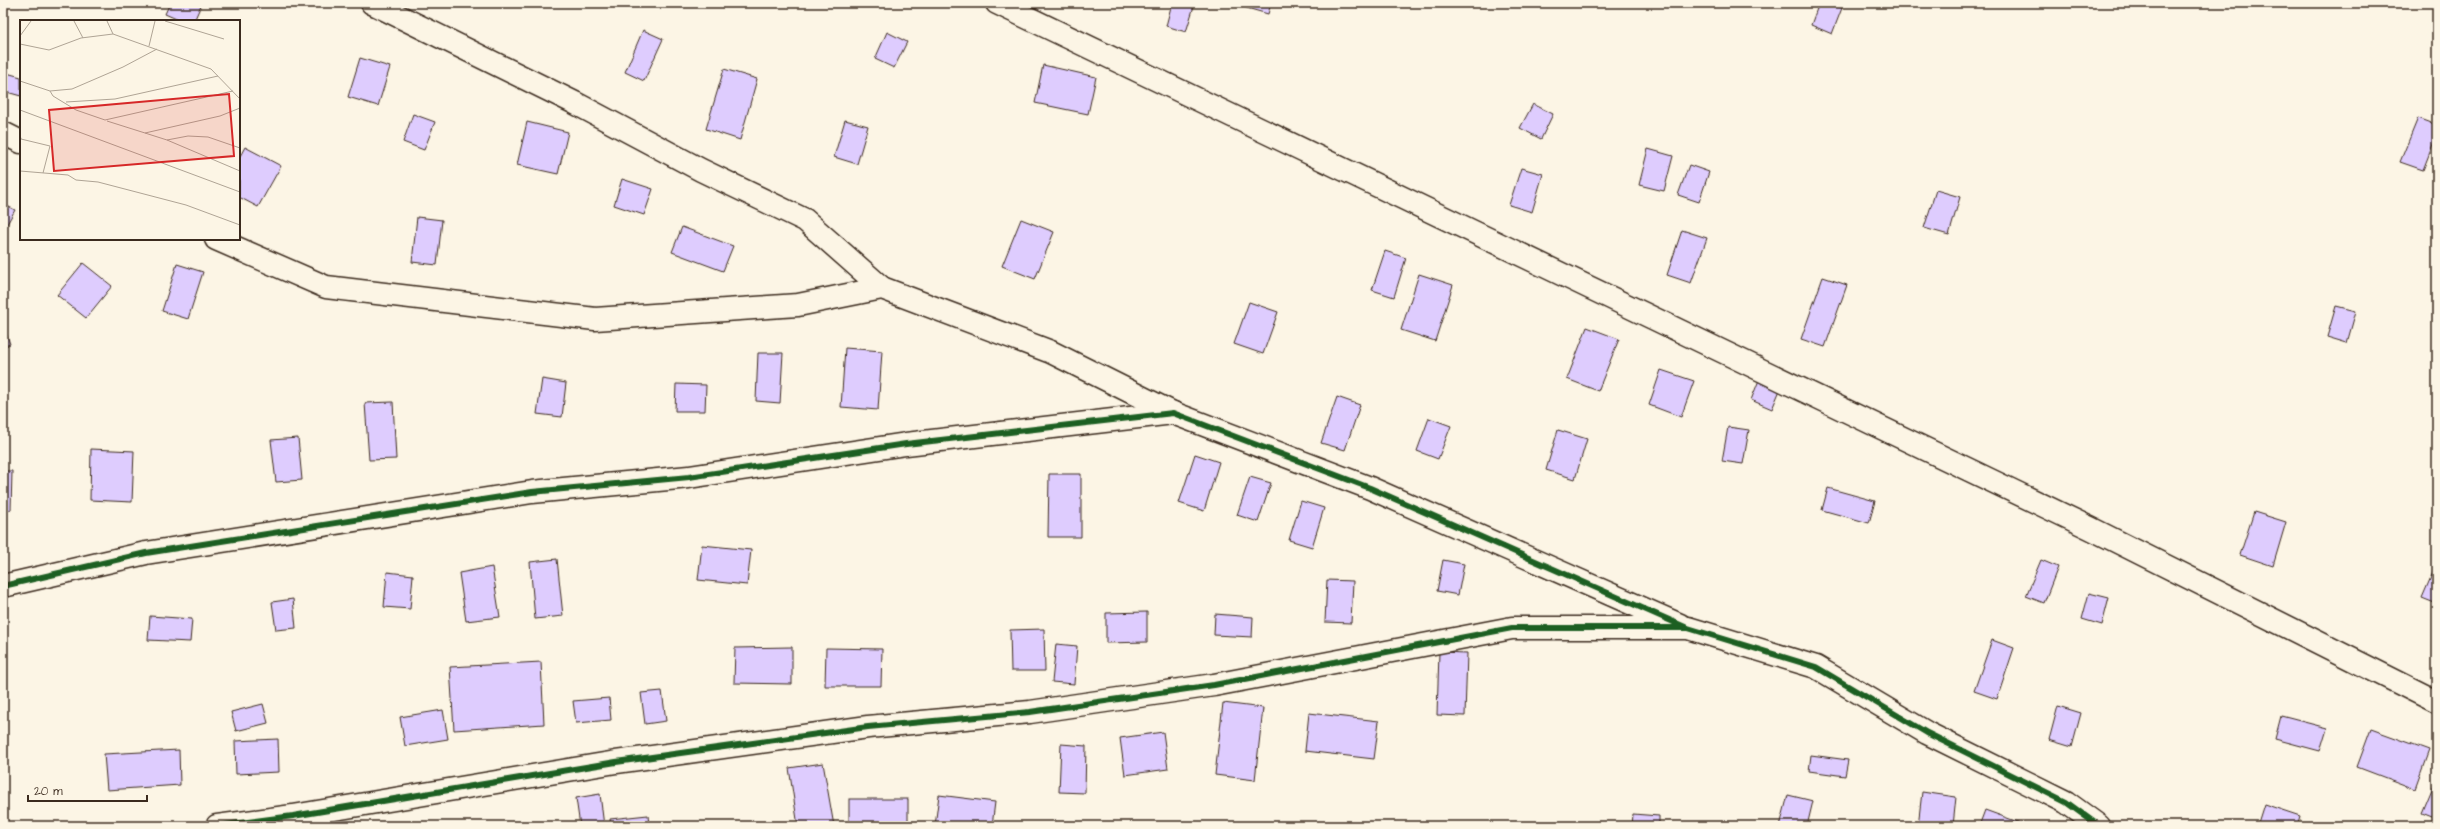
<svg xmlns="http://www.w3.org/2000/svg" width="2440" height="829" font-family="'Architects Daughter',sans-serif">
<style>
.building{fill:#deccfe;stroke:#3b2a1e}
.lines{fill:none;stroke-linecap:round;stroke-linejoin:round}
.street-casing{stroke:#3b2a1e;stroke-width:25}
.street{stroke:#fcf5e5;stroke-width:22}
.cycleway-casing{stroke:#fcf5e5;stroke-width:8}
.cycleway{stroke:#1b5e20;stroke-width:6}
.inset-road{fill:none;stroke:#afa495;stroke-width:1}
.view{fill:#d62828;fill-opacity:0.15;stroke:#d62828;stroke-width:2}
.inset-edge{fill:none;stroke:#3b2a1e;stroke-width:2}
</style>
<rect width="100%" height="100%" fill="#fcf5e5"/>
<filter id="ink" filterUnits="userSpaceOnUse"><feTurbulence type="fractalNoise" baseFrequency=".025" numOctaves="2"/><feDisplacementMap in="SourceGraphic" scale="8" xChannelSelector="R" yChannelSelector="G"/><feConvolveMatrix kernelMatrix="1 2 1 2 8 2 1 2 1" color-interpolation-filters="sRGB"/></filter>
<g filter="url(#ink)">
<g class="building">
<polygon points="170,3 202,3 194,21 181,21 165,14"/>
<polygon points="1172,3 1194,6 1186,32 1166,26"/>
<polygon points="1229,3 1271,3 1268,14"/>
<polygon points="1819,3 1829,3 1842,8 1832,34 1811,25"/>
<polygon points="643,30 663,39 644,81 625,72"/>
<polygon points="887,32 907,42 894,68 875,59"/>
<polygon points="360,58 390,67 378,106 348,97"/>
<polygon points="1043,65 1096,77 1088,114 1035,103"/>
<polygon points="724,69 757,79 740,140 706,129"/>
<polygon points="3,72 21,77 21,96 3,91"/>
<polygon points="1533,104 1553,114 1541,139 1520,128"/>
<polygon points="413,114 435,122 424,150 403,142"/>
<polygon points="2418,118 2437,125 2437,134 2423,170 2400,162"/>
<polygon points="845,120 868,126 857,164 834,157"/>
<polygon points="527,122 568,132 558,174 517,165"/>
<polygon points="245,147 281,166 258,207 239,197 239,158"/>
<polygon points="1648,149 1673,156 1664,191 1639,185"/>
<polygon points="1689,165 1709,172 1699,202 1678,195"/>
<polygon points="1521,168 1543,174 1532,212 1509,205"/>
<polygon points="622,179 653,189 644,215 614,205"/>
<polygon points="1936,190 1960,197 1949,235 1924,228"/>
<polygon points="3,204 15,210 3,231"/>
<polygon points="417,217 442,220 437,265 412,262"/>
<polygon points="1021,219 1054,232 1035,279 1002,266"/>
<polygon points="682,227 733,246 723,271 672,252"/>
<polygon points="1682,230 1707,238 1691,283 1667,275"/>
<polygon points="1385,251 1406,258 1394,297 1372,290"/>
<polygon points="83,263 112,286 86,318 57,295"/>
<polygon points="177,264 203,272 188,319 162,311"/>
<polygon points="1419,274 1453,285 1435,341 1401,330"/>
<polygon points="1823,277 1847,285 1825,347 1801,339"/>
<polygon points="1249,302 1278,312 1263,354 1234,344"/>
<polygon points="2336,306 2356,311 2347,343 2327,337"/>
<polygon points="3,325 10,344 3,347"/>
<polygon points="1587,327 1619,339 1598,391 1567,379"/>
<polygon points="845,348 882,351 878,410 841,407"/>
<polygon points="758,353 783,353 780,403 756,401"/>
<polygon points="1661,370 1694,381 1681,417 1649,405"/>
<polygon points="1761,375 1783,383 1772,409 1751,400"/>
<polygon points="542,379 566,383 562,417 537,414"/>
<polygon points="676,384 706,385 705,411 675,411"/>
<polygon points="1337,397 1360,405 1345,450 1321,443"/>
<polygon points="393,402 396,459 369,460 365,403"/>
<polygon points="1429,418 1451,426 1438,459 1417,451"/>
<polygon points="1728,427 1749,430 1743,464 1722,461"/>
<polygon points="1558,430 1587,439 1575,479 1546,470"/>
<polygon points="298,438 302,480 276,482 271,440"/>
<polygon points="91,449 134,451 132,502 90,500"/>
<polygon points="1195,454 1219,462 1204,511 1179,503"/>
<polygon points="3,471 12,471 11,510 3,510"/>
<polygon points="1049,474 1081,474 1081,537 1048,537"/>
<polygon points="1250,477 1271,483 1258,522 1237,515"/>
<polygon points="1828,488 1875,501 1869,523 1822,510"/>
<polygon points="1301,501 1324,508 1312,547 1289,540"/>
<polygon points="2254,512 2286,522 2273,566 2240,555"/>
<polygon points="702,545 751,550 747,585 698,580"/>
<polygon points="557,559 563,616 535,619 530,562"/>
<polygon points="1443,560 1464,564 1458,595 1437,591"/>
<polygon points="2041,560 2058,567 2044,603 2026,596"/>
<polygon points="2437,563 2437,604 2422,598"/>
<polygon points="492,567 500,617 466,621 459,573"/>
<polygon points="387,572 413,575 410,609 384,607"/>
<polygon points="1327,580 1353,581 1351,623 1325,622"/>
<polygon points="2089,593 2109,598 2102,625 2082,619"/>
<polygon points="293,599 296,628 276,630 272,602"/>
<polygon points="1147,612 1147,642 1106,643 1106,613"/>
<polygon points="1215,614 1253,617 1252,637 1214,635"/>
<polygon points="150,616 192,619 190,642 148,640"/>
<polygon points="1044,629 1045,671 1011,671 1010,630"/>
<polygon points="1992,640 2014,648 1997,699 1974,691"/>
<polygon points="1056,644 1077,646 1074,684 1052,682"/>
<polygon points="792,647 792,684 734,683 735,648"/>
<polygon points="826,648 882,649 881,686 825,686"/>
<polygon points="1439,652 1467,653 1465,716 1437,715"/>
<polygon points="541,662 544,724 454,730 450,667"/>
<polygon points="662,691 666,721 645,724 641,693"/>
<polygon points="609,698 611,720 576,723 573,701"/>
<polygon points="1223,703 1263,708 1255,780 1215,775"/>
<polygon points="263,704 268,723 236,731 231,712"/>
<polygon points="2058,706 2081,713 2072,747 2049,740"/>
<polygon points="443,710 448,739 405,746 400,717"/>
<polygon points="1309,713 1379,721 1374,759 1305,751"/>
<polygon points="2281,716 2327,728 2320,751 2275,739"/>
<polygon points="2371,729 2429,750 2415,789 2357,767"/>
<polygon points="1163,732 1168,769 1125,775 1120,738"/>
<polygon points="278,739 279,772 236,774 235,741"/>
<polygon points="1061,744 1086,746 1085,793 1059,792"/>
<polygon points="179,750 180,785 107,790 104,754"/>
<polygon points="1811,755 1848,760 1845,776 1809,771"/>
<polygon points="823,763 834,826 798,826 789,768"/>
<polygon points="2437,777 2437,819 2422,813"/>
<polygon points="1922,792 1956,797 1953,826 1918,826"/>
<polygon points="600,794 604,826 580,826 576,798"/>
<polygon points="939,795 995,802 992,826 935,826"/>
<polygon points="1788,795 1813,801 1807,826 1780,826"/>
<rect x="849" y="799" width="59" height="26"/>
<polygon points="2264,804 2300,816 2297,826 2257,826"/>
<polygon points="1985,810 2029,826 1979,826"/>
<polygon points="1633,814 1659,816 1659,826 1632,826"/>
<polygon points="648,815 649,826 611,826 610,819"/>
</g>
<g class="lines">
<g class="street-casing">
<g id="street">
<polyline points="372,3 575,103 701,170 805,220 882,288"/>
<polyline points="997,3 2090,528 2437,702"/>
<polyline points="3,133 21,142"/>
<polyline points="216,239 326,287 595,319 798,305 882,288 1051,352 1173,413"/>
<polyline points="3,586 146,553 532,492 689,477 906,444 1173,413 1370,488 1680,625"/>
<polyline points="217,826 293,816 616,762 868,727 1030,712 1214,685 1512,628 1688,628 1816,667 1927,733 2066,802 2099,826"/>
</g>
</g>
<use href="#street" class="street"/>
<g class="cycleway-casing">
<g id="cycleway">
<polyline points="3,586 146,553 532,492 689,477 906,444 1173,413 1370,488 1685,627"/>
<polyline points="217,826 293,816 616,762 868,727 1030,712 1214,685 1512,628 1688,628 1816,667 1927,733 2066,802 2099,826"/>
</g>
</g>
<use href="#cycleway" class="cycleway"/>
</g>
</g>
<g transform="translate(20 20)">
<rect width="220" height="220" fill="#fcf5e5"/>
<path class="inset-road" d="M54,1l9,17M87,1l6,13M145,1l59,18M0,16l11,-15M0,24l29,6 32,-12 32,-4 98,35 29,30M129,26l6,-25M0,61l30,10 22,-2 51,-22 34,-18M30,71l3,5 23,14 29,10 128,-29M46,82l49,-3 103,-23M0,90l220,82M87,101l38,12 75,-17 20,-8M125,113l22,7 21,-4 20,1 32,11M0,115l1,4 29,7 -7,27M147,120l73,31M0,151l48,4 8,5 22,2 88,23 54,20"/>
<path class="view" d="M209,74l5,62 -180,15 -5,-61z"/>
<rect width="220" height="220" class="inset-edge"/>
</g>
<rect width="2440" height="829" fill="none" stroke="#fcf5e5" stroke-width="16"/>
<rect x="8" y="8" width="2424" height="813" fill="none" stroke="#3b2a1e" stroke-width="1.5" filter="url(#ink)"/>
<path d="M28 795v6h119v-6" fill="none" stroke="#3b2a1e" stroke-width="2"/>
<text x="34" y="795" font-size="12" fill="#3b2a1e" stroke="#fcf5e5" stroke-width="3" paint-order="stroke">20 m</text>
</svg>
